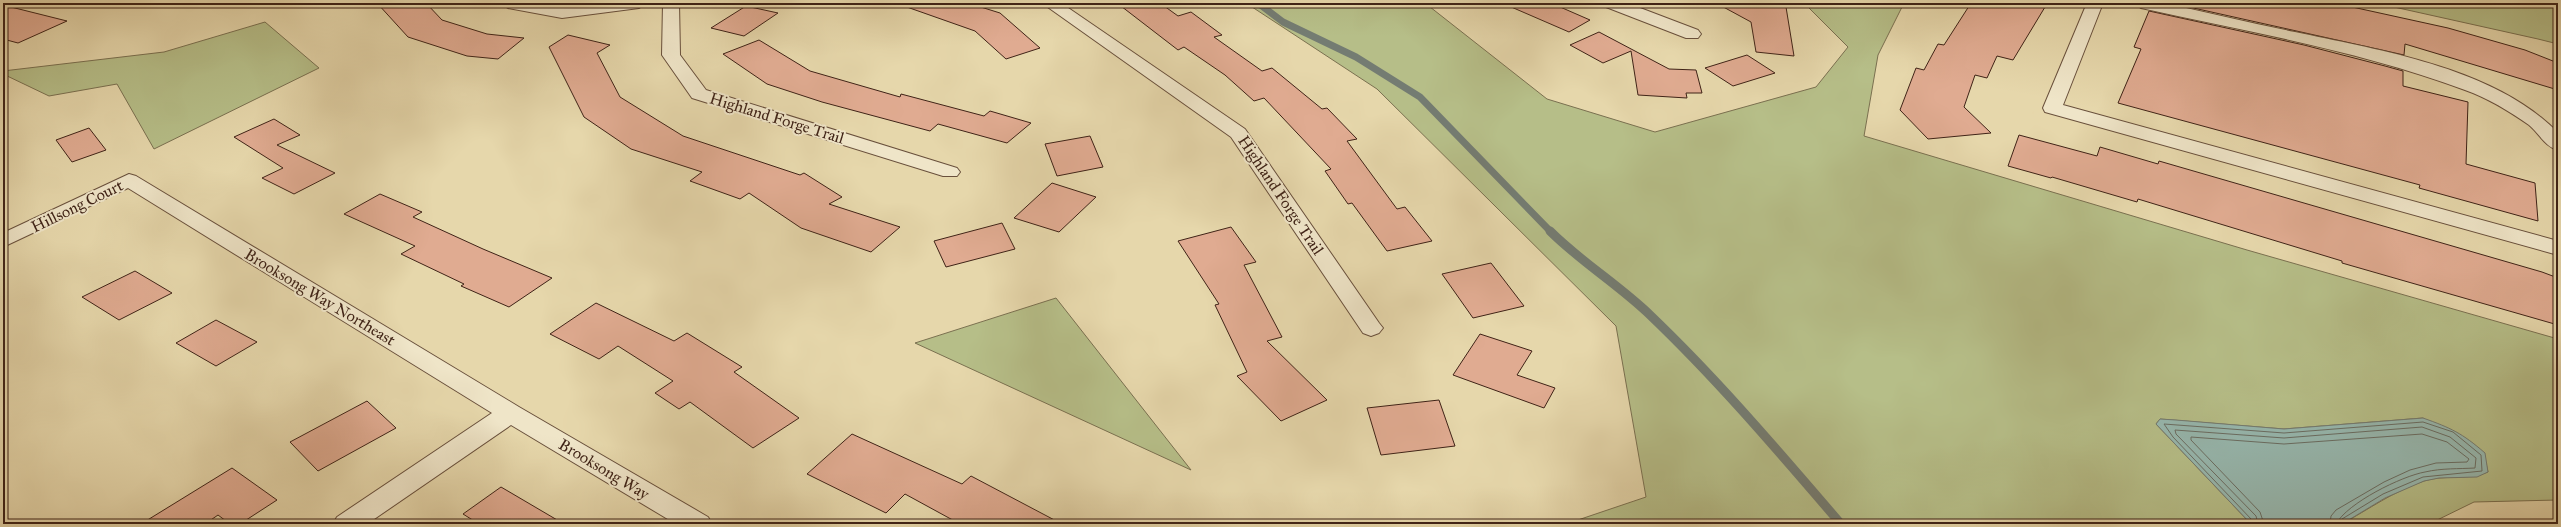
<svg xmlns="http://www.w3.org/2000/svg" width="2561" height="527" font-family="'IM FELL Great Primer',serif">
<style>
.green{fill:#b6be88;stroke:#7a7050}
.water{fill:#97b8af;stroke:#747c72}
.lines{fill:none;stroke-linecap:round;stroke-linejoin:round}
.shore{stroke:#6b6e63;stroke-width:1}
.stream-far1{stroke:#747c72;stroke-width:7}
.stream{stroke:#747c72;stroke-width:9}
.building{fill:#e0ab91;stroke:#3f2317}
.minor-casing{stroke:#69503c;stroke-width:2}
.minor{fill:#efe5c8;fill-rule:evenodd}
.labels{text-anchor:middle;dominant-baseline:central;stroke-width:4;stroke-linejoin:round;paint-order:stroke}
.street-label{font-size:16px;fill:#3f2317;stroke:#efe5c8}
</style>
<rect width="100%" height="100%" fill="#e6d7ab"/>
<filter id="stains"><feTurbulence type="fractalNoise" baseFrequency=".005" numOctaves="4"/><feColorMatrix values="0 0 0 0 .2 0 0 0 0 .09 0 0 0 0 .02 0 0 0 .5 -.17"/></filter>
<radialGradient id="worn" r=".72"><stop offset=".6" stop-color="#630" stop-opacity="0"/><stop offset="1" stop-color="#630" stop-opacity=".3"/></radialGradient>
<g class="green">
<path d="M1246,3h179l122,96 108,33 161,-45 32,-40 -44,-44h100l-26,52 -14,81 383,114 311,89v161l-84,2 -45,22h-87c27,-15 52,-33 82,-43 21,-7 43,0 64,-9l-2,-9 -63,-45 -139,11 -124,-10 -4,5 95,100h-685l80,-27 -30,-171 -239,-237z"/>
<polygon points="2376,3 2558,3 2558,44 2538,39"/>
<polygon points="265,22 319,68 154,149 117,84 49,96 3,74 3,71 164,52"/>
<polygon points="1056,298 1191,470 915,343"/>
</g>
<path class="water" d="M2423,418c28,10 39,15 62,35l3,19 -11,5 -38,1 -15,3 -39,17 -43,26h-91l-95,-100 4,-5 16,1 108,9z"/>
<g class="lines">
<g class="shore">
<polyline points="2253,524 2252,520 2173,437 2164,424 2284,433 2423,422 2453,432 2481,455 2482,471 2423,477 2383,494 2342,519 2341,524"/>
<path d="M2258,524l-2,-8 -80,-82 -1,-4 109,8 138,-11 28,10 26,21 -1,10c-16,1 -33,0 -50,4 -23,4 -78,31 -89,52"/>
<polyline points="2264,524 2260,512 2191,440 2191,437 2284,444 2422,434 2447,442 2469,459 2467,462 2436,463 2410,470 2384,482 2336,510 2331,516 2330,524"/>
</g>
<polyline class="stream-far1" points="1258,3 1283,22 1356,57 1420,97 1551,232"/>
<path class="stream" d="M1550,231c31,31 69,54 100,84 69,66 129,137 191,209"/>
</g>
<g class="building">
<polygon points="377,3 426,3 442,20 487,34 524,38 498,59 467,56 408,37"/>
<polygon points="904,3 968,3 1000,13 1040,48 1006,59 975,31 904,6"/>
<polygon points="1117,3 1160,3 1178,16 1191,12 1222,35 1214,37 1262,71 1272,68 1322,109 1327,108 1357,139 1347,141 1397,209 1405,207 1432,241 1387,251 1352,203 1348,204 1325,171 1331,169 1264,98 1254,101 1225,75 1184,47 1178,50"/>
<polygon points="1502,3 1551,3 1590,20 1569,32"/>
<polygon points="1716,3 1778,3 1786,7 1794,56 1756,52 1751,22"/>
<polygon points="1971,3 2029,3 2045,7 2013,60 1997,56 1987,78 1975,75 1964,107 1991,133 1928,139 1900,110 1916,68 1924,70 1938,44 1944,45"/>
<polygon points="2171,3 2334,3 2448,28 2525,50 2558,63 2558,90 2405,44 2404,55"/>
<polygon points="3,5 67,21 18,43 3,39"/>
<polygon points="746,6 778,13 744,36 711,28"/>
<polygon points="2149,11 2304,45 2385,66 2403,71 2403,86 2468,102 2466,164 2535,183 2538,221 2419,188 2420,185 2118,103 2141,49 2134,47"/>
<polygon points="1599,32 1669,69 1696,70 1702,93 1686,93 1687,98 1638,95 1631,51 1603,63 1570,45"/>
<polygon points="568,35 610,45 597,53 620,97 683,136 800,175 804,173 842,197 829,204 900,227 871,252 801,228 749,193 740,199 690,181 702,172 631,149 584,117 549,47"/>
<polygon points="759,40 810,71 900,97 901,94 984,116 990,111 1031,123 1007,143 938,124 930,131 822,102 767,84 723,54"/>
<polygon points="1747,55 1775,73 1733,86 1705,68"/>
<polygon points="274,119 300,135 277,145 335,173 294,194 262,178 283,168 234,137"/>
<polygon points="89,128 106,150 72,162 56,140"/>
<polygon points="2019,135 2097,156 2100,147 2158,164 2159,161 2542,272 2558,278 2558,325 2342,263 2342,261 2138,199 2137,202 2052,177 2051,178 2008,166"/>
<polygon points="1090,136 1103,167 1057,176 1045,144"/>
<polygon points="1052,183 1096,197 1059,232 1014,218"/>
<polygon points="380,194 422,212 413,217 483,249 552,278 509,307 461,286 464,284 401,254 415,246 344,214"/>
<polygon points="1002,223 1015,249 946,267 934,241"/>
<polygon points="1231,227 1256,262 1244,265 1282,337 1267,341 1327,400 1281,421 1237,376 1247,372 1215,305 1219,304 1178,241"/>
<polygon points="1491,263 1524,306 1473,318 1442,274"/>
<polygon points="135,271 172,293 119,320 82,297"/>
<polygon points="596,303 674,341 687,333 742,367 734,372 799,418 753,448 690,402 679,409 655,393 673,381 618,346 599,359 550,334"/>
<polygon points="216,320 257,342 216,366 176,343"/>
<polygon points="1480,334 1532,351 1517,375 1555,388 1544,408 1453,375"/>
<polygon points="1439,400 1455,446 1381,455 1367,408"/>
<polygon points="367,401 396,428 318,471 290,442"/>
<polygon points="852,434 962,484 971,476 1062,524 960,524 905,494 886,513 807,474"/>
<polygon points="232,468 277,500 240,524 230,524 218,515 205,524 141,524"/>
<polygon points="501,487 564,524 479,524 463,514"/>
</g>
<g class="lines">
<g class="minor-casing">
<g id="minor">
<polygon points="500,3 535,3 562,8 600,3 647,3 639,8 562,18 508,8"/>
<polygon points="663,3 679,3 680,55 706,90 957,168 960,172 957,176 943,176 692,98 662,55"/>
<polygon points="1042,3 1061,3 1245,129 1379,323 1383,328 1379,333 1371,336 1363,333 1231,137"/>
<polygon points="1604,3 1627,3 1698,30 1701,34 1698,38 1686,38 1606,7"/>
<polygon points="2087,3 2103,3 2063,105 2558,241 2558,255 2045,112 2043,108"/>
<path d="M2133,3h31c44,10 87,20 131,29 84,18 201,36 263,101v17c-13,-3 -19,-17 -29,-25 -20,-14 -41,-27 -64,-35 -104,-39 -216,-58 -324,-82z"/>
<polygon points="129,174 136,176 519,407 708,517 712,524 676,524 511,425 367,524 333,524 337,517 492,413 128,188 3,247 3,233"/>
</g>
</g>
<use href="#minor" class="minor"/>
</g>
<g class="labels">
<g class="street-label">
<text transform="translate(777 118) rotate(17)">Highland Forge Trail</text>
<text transform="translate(1281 195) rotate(56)">Highland Forge Trail</text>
<text transform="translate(77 206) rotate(-26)">Hillsong Court</text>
<text transform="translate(320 297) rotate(31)">Brooksong Way Northeast</text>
<text transform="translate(604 469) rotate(31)">Brooksong Way</text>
</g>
</g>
<rect width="2561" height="527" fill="none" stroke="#e6d7ab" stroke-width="16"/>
<rect x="4" y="4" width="2553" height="519" fill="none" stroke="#3f2317" stroke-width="2"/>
<rect x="8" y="8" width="2545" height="511" fill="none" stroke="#3f2317"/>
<rect width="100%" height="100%" filter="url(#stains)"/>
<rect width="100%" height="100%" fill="url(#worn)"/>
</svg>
